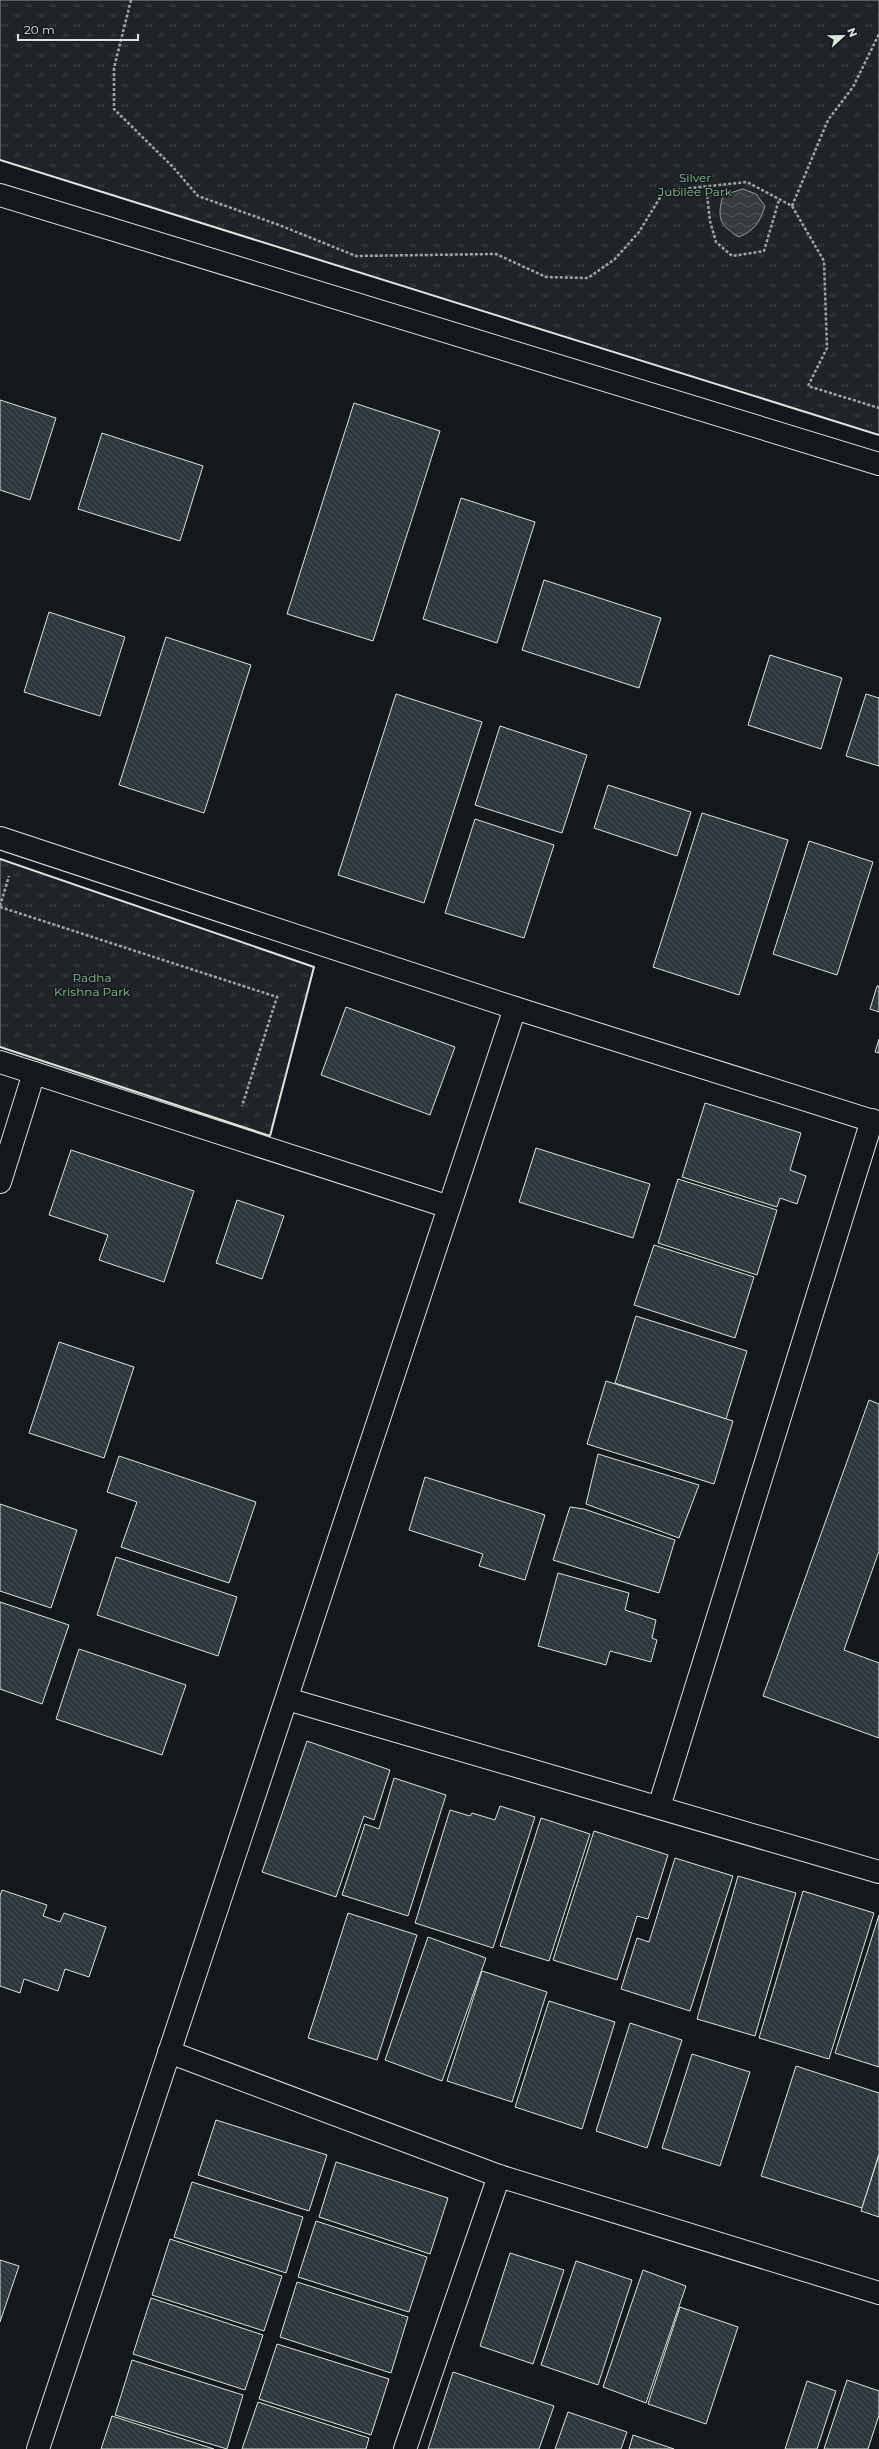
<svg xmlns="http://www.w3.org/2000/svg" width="879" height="2449" font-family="Montserrat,sans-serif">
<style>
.park{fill:url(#park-tufts);stroke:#939e99}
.water{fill:url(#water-waves);stroke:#939e99}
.building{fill:url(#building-back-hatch);stroke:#d8e6dc}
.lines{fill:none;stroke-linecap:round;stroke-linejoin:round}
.minor-casing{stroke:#d8e6dc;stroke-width:24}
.path{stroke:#9da8a2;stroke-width:2.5;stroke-dasharray:3 2;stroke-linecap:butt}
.minor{stroke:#14181c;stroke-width:22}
.wall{stroke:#d8e6dc;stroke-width:2}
.labels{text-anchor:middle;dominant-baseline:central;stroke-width:3;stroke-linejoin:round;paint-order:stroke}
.park-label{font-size:12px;fill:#8ac095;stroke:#14181c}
</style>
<defs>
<pattern id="park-tufts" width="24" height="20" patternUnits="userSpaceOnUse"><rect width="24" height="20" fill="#202428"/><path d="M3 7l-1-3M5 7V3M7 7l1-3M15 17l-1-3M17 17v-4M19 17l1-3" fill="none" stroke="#404447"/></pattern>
<pattern id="water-waves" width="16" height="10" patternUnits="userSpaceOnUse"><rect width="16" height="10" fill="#363b3e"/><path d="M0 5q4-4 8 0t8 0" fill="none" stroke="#525759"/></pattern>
<pattern id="building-back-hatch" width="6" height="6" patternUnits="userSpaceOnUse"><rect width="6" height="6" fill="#2c363c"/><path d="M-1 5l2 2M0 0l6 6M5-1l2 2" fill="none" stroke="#4a5358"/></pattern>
</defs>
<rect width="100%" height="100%" fill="#14181c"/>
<g class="park">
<polygon points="0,0 879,0 879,435 0,160"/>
<polygon points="0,859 314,967 270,1136 0,1047"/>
</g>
<path class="water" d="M743,189l13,5 9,12c-5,16 -10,24 -26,31 -20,-12 -22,-19 -16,-42z"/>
<g class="building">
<polygon points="0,400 56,418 30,500 0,490"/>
<polygon points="354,403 440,431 373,641 287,614"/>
<polygon points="102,433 203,466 180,541 78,509"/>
<polygon points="461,498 535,522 497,643 423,619"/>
<polygon points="544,580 661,618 639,688 522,650"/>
<polygon points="49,612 125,637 100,716 24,692"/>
<polygon points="166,637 251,665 204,813 119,785"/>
<polygon points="770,655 842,678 821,749 748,725"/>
<polygon points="396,694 482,722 424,903 338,875"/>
<polygon points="866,694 879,698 879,766 846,756"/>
<polygon points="500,726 587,755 562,833 475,805"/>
<polygon points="608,785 691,812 677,856 594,828"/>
<polygon points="702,813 788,840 739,995 653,967"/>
<polygon points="475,819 554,845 524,938 445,913"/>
<polygon points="809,841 873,862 837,975 773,954"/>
<polygon points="877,986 879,986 879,1012 870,1009"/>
<polygon points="346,1007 455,1047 430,1115 321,1075"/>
<polygon points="879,1039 879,1053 875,1052"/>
<polygon points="705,1103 801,1133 790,1170 806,1176 797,1204 780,1198 777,1207 682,1177"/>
<polygon points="536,1148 650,1184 633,1238 519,1202"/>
<polygon points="71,1150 194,1191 164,1282 99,1260 108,1235 49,1215"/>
<polygon points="678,1179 777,1210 757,1275 658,1243"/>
<polygon points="237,1200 284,1216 262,1279 216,1263"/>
<polygon points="654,1245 754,1277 735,1338 634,1305"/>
<polygon points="636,1316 747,1351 726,1419 615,1383"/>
<polygon points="59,1342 134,1367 104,1458 29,1433"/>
<polygon points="606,1381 733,1421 714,1484 587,1444"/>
<polygon points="869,1400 879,1404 879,1551 844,1650 879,1663 879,1738 763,1696"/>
<polygon points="598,1454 699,1485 679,1538 586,1504"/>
<polygon points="119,1456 256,1502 229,1583 121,1547 137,1502 107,1492"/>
<polygon points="425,1477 545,1515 525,1580 479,1566 483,1554 409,1530"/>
<polygon points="0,1504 77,1530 51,1608 0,1591"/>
<polygon points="570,1507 584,1509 675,1540 659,1593 553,1560"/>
<polygon points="116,1557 237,1597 218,1656 97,1615"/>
<polygon points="558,1573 629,1593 625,1610 656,1620 652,1638 657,1640 651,1662 610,1651 606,1665 538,1646"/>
<polygon points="0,1602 69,1625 42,1704 0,1689"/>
<polygon points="79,1649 186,1685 162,1755 56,1719"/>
<polygon points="307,1741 390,1770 374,1820 364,1816 336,1897 262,1872"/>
<polygon points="394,1778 446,1795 408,1916 342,1895 365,1824 379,1829"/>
<polygon points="500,1806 535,1817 493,1948 415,1923 450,1810 470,1816 472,1813 495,1820"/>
<polygon points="541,1818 590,1834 549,1961 500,1946"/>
<polygon points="594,1831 668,1855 648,1919 637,1916 617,1980 553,1960"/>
<polygon points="675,1858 733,1876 690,2011 621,1989 637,1938 649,1942"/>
<polygon points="738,1876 796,1893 755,2036 697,2019"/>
<polygon points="2,1890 47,1905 43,1916 60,1922 64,1913 106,1927 89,1977 65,1969 58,1991 24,1979 20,1993 0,1986 0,1896"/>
<polygon points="803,1891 874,1913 829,2059 759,2038"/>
<polygon points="348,1913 417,1935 377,2060 308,2038"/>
<polygon points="879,1915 879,2067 835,2053"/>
<polygon points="428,1937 486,1958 442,2081 385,2060"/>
<polygon points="482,1971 547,1992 512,2102 447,2081"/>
<polygon points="549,2001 615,2022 582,2129 515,2107"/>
<polygon points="630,2023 682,2040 647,2148 596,2131"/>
<polygon points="692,2054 750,2072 720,2166 662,2148"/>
<polygon points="796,2066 879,2093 879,2154 862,2208 761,2176"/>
<polygon points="216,2120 327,2155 309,2211 198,2175"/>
<polygon points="879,2155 879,2217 861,2211"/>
<polygon points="336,2162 448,2198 430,2254 319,2217"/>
<polygon points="192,2182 303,2217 286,2273 174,2237"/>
<polygon points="316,2221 427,2257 409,2312 298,2277"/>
<polygon points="170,2239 282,2276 264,2331 152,2295"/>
<polygon points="510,2253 564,2270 533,2364 480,2346"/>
<polygon points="0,2260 19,2266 0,2322"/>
<polygon points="576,2261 632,2280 598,2385 541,2365"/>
<polygon points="643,2270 686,2286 646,2403 603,2387"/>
<polygon points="297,2282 408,2317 391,2373 280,2337"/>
<polygon points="151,2298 263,2335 245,2390 133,2354"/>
<polygon points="680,2307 738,2327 706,2424 648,2404"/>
<polygon points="277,2344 389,2379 371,2435 259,2399"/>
<polygon points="132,2360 243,2395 227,2449 115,2415"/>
<polygon points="453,2372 554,2406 539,2449 428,2449"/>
<polygon points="847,2380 879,2391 879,2415 868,2449 824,2449"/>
<polygon points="807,2381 836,2391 817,2449 785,2449"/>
<polygon points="258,2402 369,2438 366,2449 242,2449"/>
<polygon points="568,2412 627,2432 621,2449 555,2449"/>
<polygon points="112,2416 214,2449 101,2449"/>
<polygon points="633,2435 674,2449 629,2449"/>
</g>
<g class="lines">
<g class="minor-casing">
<g id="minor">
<polyline points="0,195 879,464"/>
<polyline points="0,838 515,1008 879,1123"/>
<polyline points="0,1062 449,1207"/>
<polyline points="0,1182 34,1073"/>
<polyline points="287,1699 879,1872"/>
<polyline points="659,1807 872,1120"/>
<polyline points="169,2052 499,2176 879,2293"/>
<polyline points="38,2449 515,1008"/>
<polyline points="405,2449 499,2176"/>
</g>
</g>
<g class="path">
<polyline points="131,0 114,68 114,109 172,166 198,196 279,225 356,256 496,254 546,277 588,278 615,259 639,232 664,191 747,182 792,206 824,261 827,348 808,386 879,408"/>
<polyline points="706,186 710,221 716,242 732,256 764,251 779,200"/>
<polyline points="792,206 828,120 853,87 879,34"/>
<polyline points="0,906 9,876"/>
<polyline points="0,907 277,997 242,1106"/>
</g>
<use href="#minor" class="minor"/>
<g class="wall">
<polyline points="0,160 879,435"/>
<polyline points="0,859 314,967 270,1136 0,1047"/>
</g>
</g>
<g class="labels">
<g class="park-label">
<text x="695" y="177">Silver<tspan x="695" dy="14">Jubilee Park</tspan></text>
<text x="92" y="977">Radha<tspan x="92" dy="14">Krishna Park</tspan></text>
</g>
</g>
<g transform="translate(843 36) rotate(68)" stroke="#14181c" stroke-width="3" paint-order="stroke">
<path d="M0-3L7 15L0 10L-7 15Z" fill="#d8e6dc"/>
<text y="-6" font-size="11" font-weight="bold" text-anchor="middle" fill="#d8e6dc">N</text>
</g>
<path d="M18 34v6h120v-6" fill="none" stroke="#d8e6dc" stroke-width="2"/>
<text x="24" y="34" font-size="12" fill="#d8e6dc" stroke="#14181c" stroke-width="3" paint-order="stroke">20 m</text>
</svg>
